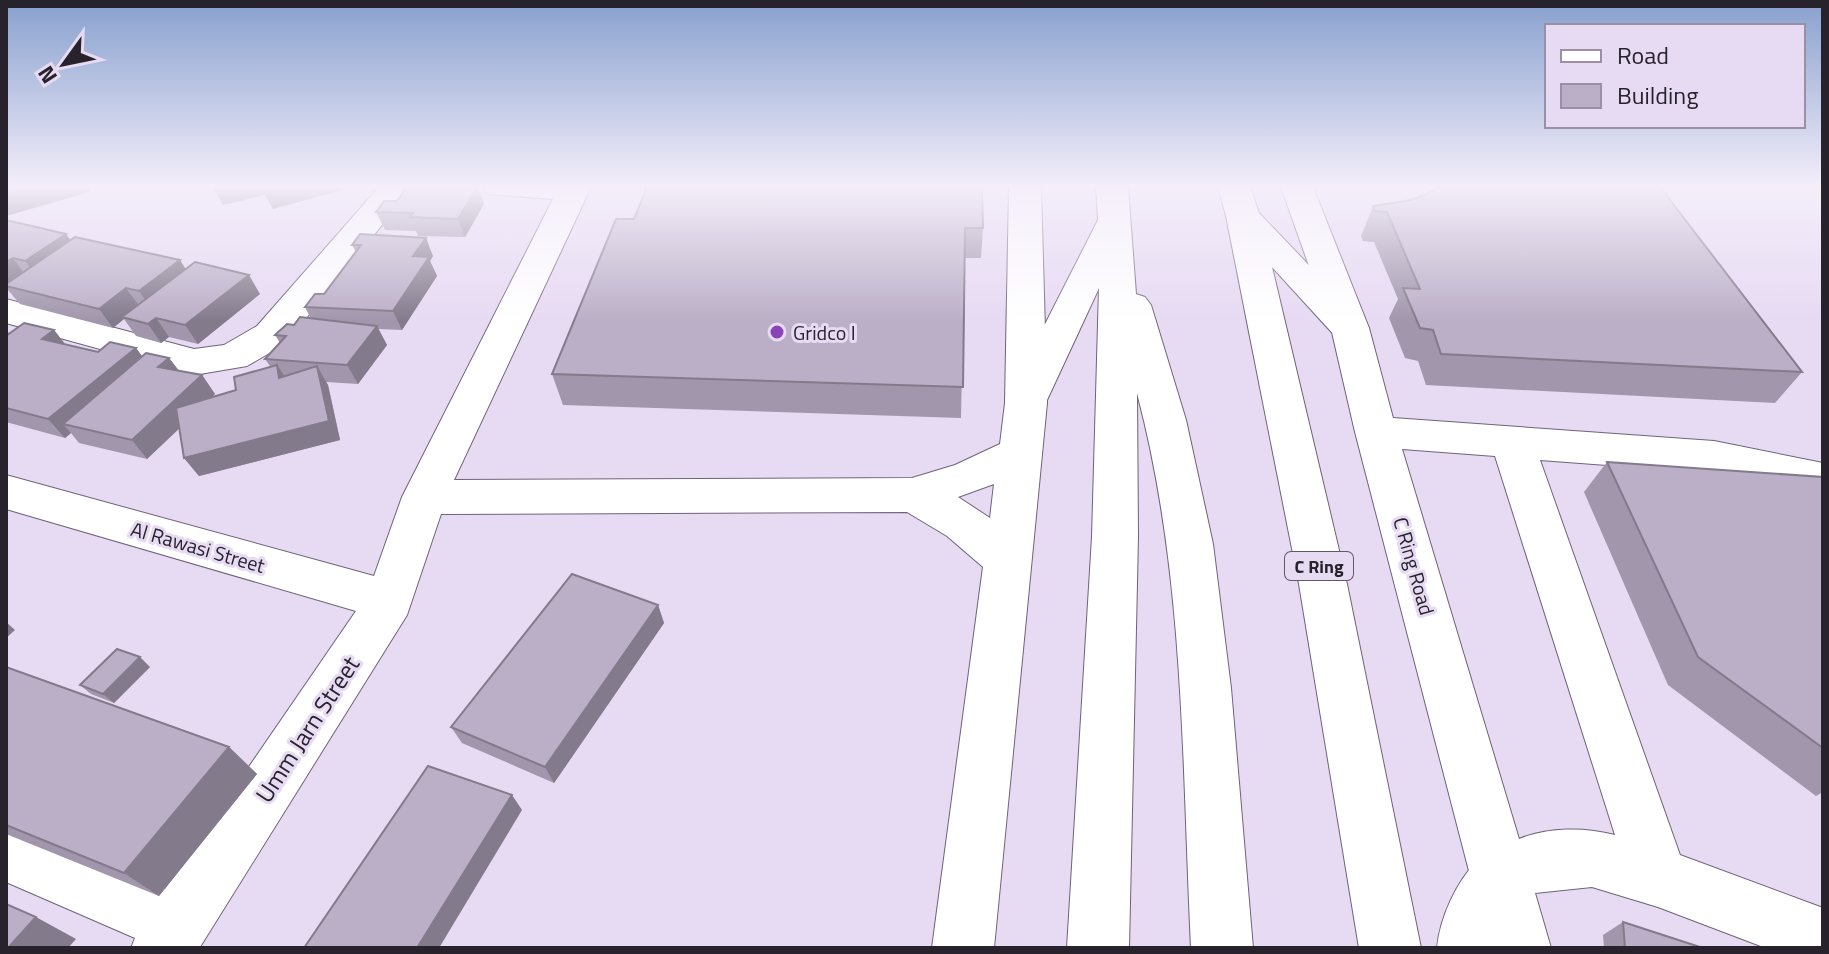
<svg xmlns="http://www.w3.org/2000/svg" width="1829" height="954" font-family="'Titillium Web',sans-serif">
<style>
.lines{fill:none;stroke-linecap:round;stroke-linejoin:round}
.street-casing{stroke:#6f6379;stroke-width:2}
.highway-casing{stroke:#6f6379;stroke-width:2}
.street{fill:#fff;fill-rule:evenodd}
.highway{fill:#fff;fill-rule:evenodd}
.wall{fill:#a196ab}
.shaded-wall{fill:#837a8b}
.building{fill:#bbafc7;stroke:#837a8b;stroke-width:2}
.poi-dot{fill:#8a44b8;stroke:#e7daf3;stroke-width:3}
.labels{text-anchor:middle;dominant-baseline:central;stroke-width:6;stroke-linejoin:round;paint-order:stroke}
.shield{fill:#e7daf3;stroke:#615967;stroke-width:2}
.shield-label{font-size:18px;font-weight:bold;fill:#27222b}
.poi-label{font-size:20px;fill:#27222b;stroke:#e7daf3;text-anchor:start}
.street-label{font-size:20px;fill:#27222b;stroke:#e7daf3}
.near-street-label{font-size:24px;fill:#27222b;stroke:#e7daf3}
</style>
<rect width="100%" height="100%" fill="#e7daf3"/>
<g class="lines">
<g class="street-casing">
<g id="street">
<polygon points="379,187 413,187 285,344 247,366 194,375 6,323 6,299 194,349 224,345 257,326"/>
<path d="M484,187h107l-137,293 458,-2 43,-13 45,-21 5,-41 4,-216h32l6,216 -53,545h-62l51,-381 -36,-31 -40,-24 -466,2 -34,101 -207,332 -69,1 4,-10 -129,-56v-59l159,66 191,-278 -350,-102v-34l368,101 28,-79 151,-298 -65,-5zM994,484l-4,34 -32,-21z"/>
<path d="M1281,187h32l56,141 24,90 321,23 109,22v32l-109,-22 -174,-13 140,395 143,53v40h-57l-108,-41 -66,-20 -57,6 16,55h-62l-134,-516 -24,-104zM1402,449l93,7 120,379c-30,-8 -67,-8 -96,4z"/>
</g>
</g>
<g class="highway-casing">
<g id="highway">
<path d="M1096,187h32l8,107 9,3 6,8 35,115 27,124 18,144 22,260h-62c-9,-184 -6,-375 -54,-555l1,144 -9,411h-62l25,-411 7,-249 -58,125 -15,4 -15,-4 -6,-10 93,-183z"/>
<polygon points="1218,187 1250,187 1259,213 1369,328 1364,337 1350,340 1336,337 1272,267 1347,584 1421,948 1359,948 1299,584 1226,216"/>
<path d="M1501,849l21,9 9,21c-10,24 -30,43 -32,69h-62c3,-30 19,-66 41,-88 6,-5 15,-8 23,-11z"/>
</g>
</g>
<use href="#street" class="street"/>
<use href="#highway" class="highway"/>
</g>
<g class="wall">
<polygon points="406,187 478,187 484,204 465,237 418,236 416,231 385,230 376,212 397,201"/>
<polygon points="1373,206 1802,372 1775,403 1426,385 1418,361 1405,358 1389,318 1398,299 1374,242 1363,241 1361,236"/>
<polygon points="634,219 983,228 981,258 964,258 961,418 563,405 552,374"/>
<polygon points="6,220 71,240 186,269 260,294 198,344 169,337 161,343 136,336 124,319 113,328 20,304 8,290 6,291"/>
<polygon points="360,234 433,256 430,261 437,276 402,330 378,329 387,345 358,384 326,382 328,385 340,440 199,476 184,458 180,428 147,459 79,443 71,433 65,438 6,422 6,330 10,334 54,330 65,344 98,352 136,348 142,356 169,358 179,371 202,375 215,394 211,398 236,390 270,366 265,359 280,343 275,335 294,325 311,319 305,307 324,294 356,252 352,245"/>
<polygon points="1607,462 1823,477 1823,792 1816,796 1668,685 1584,492"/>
<polygon points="658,605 664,623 554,783 462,743 451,727"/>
<polygon points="6,667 229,747 257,774 159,896 6,834"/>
<polygon points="150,667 114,703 91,694 80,685"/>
<polygon points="1623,922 1703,948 1604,948 1603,935"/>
</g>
<g class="shaded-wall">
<polygon points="30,187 89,187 90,192 6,216 6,193"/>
<polygon points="213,187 354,187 273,209 265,195 223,205"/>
<polygon points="477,187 478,187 484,204 465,237 458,219"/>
<polygon points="66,234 80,252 40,280 25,261"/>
<polygon points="426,238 433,256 430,261 437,276 402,330 393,311 413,256"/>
<polygon points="13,258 27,277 6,286 6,262"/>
<polygon points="180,260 192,279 152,310 139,291"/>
<polygon points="249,275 260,294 198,344 185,325"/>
<polygon points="126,288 140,307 122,317 124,319 113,328 99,309"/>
<polygon points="156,318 169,337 161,343 148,324"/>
<polygon points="377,326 387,345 358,384 347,365"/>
<polygon points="54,330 69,349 42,339"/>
<polygon points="136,348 150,367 63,424 71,433 65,438 48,419"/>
<polygon points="169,358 183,376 158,367"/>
<polygon points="277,365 289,383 279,378"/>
<polygon points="317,366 328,385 340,440 199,476 184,458"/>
<polygon points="202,375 215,394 147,459 132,440"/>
<polygon points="658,605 664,623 554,783 545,767"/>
<polygon points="6,622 15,630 6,638"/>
<polygon points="140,657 150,667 114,703 103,694"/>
<polygon points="229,747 257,774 159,896 124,873"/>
<polygon points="512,795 522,810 439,948 417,948"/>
<polygon points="36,917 76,939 68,948 8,948"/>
</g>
<g class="building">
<polygon points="6,187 30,187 6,193"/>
<polygon points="261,187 277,187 263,191"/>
<polygon points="406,187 477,187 458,219 410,217 413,213 376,212 384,201 397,201"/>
<polygon points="647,187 982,187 983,228 965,228 963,387 552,374 616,219 634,219"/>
<polygon points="1438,187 1660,187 1802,372 1441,354 1433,330 1420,328 1403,288 1420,289 1387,212 1375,211 1373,206 1411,200 1431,192"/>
<polygon points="6,220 66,234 25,261 13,258 6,262"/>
<polygon points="360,234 426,238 413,256 429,257 393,311 305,307 315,294 324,294 361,245 352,245"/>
<polygon points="75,237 180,260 139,291 126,288 99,309 6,286 6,284"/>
<polygon points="195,262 249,275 185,325 156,318 148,324 122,317"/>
<polygon points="300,317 377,326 347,365 265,359 286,336 275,335 287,324 294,325"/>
<polygon points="24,323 54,330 42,339 98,352 110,342 136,348 48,419 6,408 6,336"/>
<polygon points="146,353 169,358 158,367 202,375 132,440 63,424"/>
<polygon points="277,365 279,378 317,366 329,421 184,458 176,408 236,390 234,377"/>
<polygon points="1607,462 1823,477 1823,748 1698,657"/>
<polygon points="572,574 658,605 545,767 451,727"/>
<polygon points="117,649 140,657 103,694 80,685"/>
<polygon points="6,667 229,747 124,873 6,825"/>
<polygon points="428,766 512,795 417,948 304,948"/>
<polygon points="6,904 36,917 8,948 6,948"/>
<polygon points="1623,922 1703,948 1625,948"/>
</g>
<linearGradient id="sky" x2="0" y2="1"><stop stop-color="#87a0ce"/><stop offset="0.58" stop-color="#f4eefa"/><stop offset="1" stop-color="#f4eefa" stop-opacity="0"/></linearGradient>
<rect width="1829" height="321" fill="url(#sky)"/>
<circle class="poi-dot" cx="777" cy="332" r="8"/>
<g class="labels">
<rect class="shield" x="1285" y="552" width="68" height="28" rx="6"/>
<g class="shield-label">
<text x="1319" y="566">C Ring</text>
</g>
<g class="poi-label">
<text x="793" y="332">Gridco I</text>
</g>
<g class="street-label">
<text transform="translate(198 547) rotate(16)">Al Rawasi Street</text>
<text transform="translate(1414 566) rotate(74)">C Ring Road</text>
</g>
<g class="near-street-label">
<text transform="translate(307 729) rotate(-57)">Umm Jarn Street</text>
</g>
</g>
<rect width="1829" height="954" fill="none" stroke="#27222b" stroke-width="16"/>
<rect x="1545" y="24" width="260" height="104" fill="#e7daf3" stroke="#9a90a3" stroke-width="2"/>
<rect x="1561" y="50" width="40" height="12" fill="#ffffff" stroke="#9a90a3" stroke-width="2"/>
<text x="1617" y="64" font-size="24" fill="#27222b">Road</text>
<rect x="1561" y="84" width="40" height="24" fill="#bbafc7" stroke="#9a90a3" stroke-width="2"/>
<text x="1617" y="104" font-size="24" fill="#27222b">Building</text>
<g transform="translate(64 64) rotate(237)" stroke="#e7daf3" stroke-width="6" paint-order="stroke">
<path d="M0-6L14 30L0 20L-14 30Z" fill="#27222b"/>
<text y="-12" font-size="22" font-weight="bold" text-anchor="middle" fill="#27222b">N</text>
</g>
</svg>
